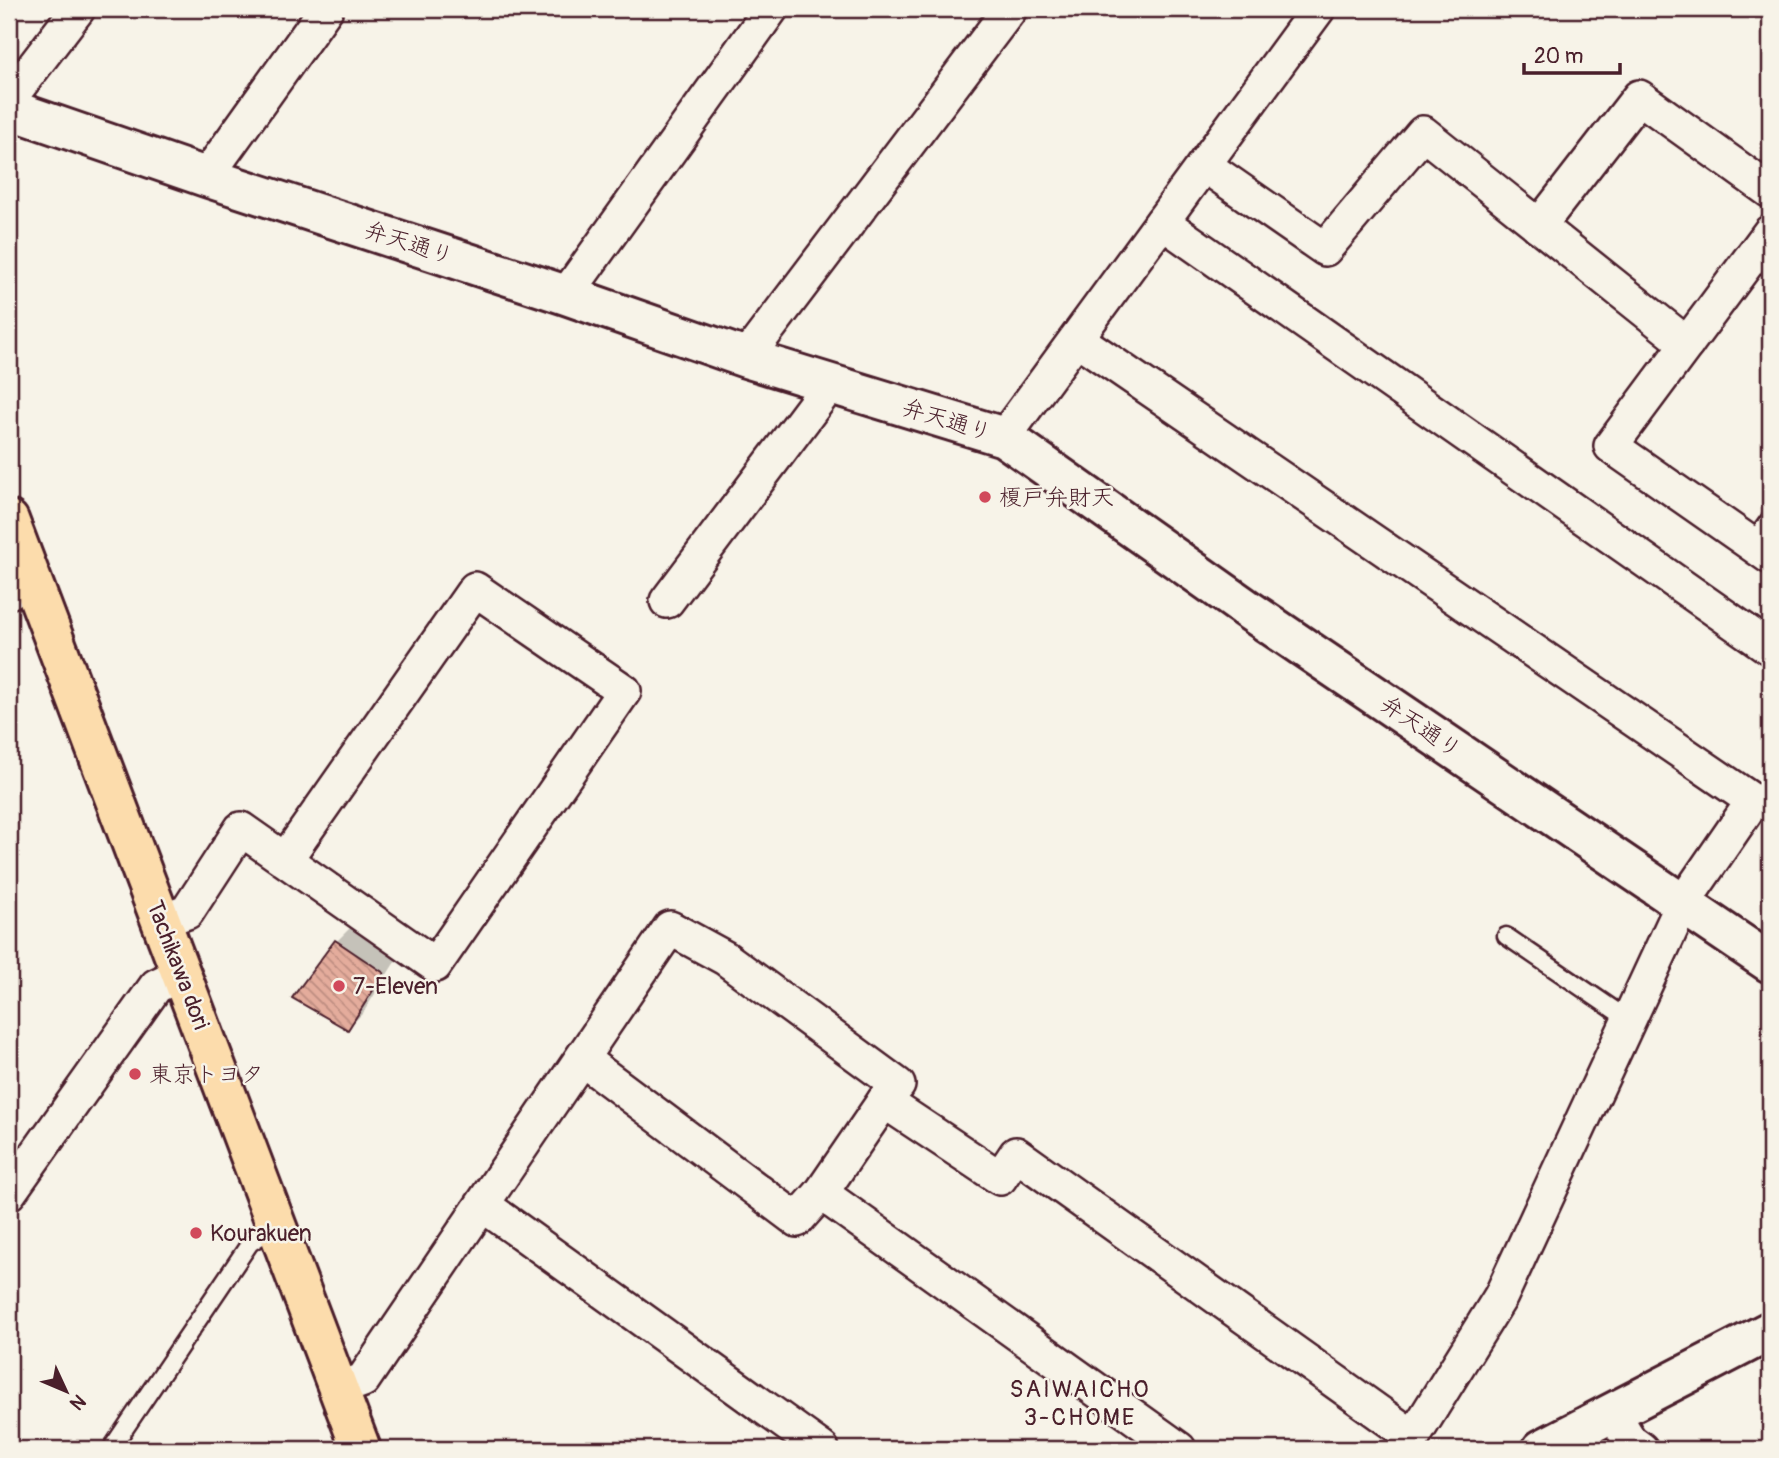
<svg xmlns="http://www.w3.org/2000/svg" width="1779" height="1458" font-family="Pangolin,'Klee One',sans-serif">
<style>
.shadow{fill:#0003}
.building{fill:url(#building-back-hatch);stroke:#4a1f2b;stroke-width:2}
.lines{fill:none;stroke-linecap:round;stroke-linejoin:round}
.service-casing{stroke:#4a1f2b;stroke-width:21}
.minor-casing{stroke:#4a1f2b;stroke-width:38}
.tertiary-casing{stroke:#4a1f2b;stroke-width:44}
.primary-casing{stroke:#4a1f2b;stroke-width:44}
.service{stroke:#f7f3e8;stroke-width:16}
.minor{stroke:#f7f3e8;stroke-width:33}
.tertiary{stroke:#f7f3e8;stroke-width:38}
.primary{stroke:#fcdcac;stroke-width:38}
.poi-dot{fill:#d1495b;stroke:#f7f3e8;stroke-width:2.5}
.labels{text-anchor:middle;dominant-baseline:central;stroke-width:5;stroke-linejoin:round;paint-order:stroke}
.street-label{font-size:23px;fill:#4a1f2b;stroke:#f7f3e8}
.poi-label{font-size:23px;fill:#4a1f2b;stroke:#f7f3e8;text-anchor:start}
.neighbourhood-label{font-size:24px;letter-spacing:2px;fill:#4a1f2b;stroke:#f7f3e8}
</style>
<defs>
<pattern id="building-back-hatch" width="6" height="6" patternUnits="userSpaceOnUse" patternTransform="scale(1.75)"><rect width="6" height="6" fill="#e4ac9c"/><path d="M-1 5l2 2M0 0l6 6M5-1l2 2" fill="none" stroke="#bb8b7f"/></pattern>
</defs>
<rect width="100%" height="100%" fill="#f7f3e8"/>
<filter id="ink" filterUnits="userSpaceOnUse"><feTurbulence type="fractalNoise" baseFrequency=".0143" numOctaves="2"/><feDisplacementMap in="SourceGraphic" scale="14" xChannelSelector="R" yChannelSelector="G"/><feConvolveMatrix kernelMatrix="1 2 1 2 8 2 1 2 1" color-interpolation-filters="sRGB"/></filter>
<g filter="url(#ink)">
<polygon class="shadow" points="352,926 398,957 363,1013 348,1028 295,998 337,941"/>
<polygon class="building" points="335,940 384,973 348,1030 292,998"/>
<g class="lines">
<g class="service-casing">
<g id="service">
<polyline points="1752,544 1770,519"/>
<polyline points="1506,936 1629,1020"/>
<polyline points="111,1449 250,1243 276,1226"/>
</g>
</g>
<g class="minor-casing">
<g id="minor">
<polyline points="9,99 78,9"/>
<polyline points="1204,165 1325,249 1423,133 1687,344"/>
<polyline points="206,177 326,9"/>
<polyline points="1162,222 1770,648"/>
<polyline points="1539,226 1639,97 1770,191"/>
<polyline points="1770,232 1611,446 1770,557"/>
<polyline points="566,295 771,9"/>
<polyline points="1077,339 1753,801 1683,903 1501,1296 1406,1449"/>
<polyline points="746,358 1010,9"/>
<polyline points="1004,437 1318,9"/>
<polyline points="9,592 27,568"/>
<polyline points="667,601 831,383"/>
<polyline points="161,921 187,912 241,829 435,965 624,691 475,589 285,860"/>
<polyline points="582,1059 797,1220 821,1193 1179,1449"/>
<polyline points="884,1101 1000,1178 1016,1154 1413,1437"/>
<polyline points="9,1193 156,986 181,974"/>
<polyline points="483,1205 822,1449"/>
<polyline points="338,1389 363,1380 670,928 725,958 898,1085 884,1101 821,1193"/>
<polyline points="1613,1413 1630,1441 1641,1449"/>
</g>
</g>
<g class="tertiary-casing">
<g id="tertiary">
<polyline points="9,109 206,177 566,295 746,358 1004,437 1247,609 1770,963"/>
<polyline points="1542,1449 1770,1331"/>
</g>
</g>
<g class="primary-casing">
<polyline id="primary" points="9,520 361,1449"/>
</g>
<use href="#service" class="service"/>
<use href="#minor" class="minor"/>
<use href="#tertiary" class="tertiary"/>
<use href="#primary" class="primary"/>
</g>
</g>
<g class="poi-dot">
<circle cx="985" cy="497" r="7"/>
<circle cx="339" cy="986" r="7"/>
<circle cx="135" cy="1074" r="7"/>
<circle cx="196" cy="1233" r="7"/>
</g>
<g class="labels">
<g class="street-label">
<text transform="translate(409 243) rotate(18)">弁天通り</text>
<text transform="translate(947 420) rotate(17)">弁天通り</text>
<text transform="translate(1421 727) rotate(34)">弁天通り</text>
<text transform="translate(178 965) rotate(69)">Tachikawa dori</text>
</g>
<g class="poi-label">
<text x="999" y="497">榎戸弁財天</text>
<text x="353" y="986">7-Eleven</text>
<text x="149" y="1074">東京トヨタ</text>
<text x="210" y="1233">Kourakuen</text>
</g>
<g class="neighbourhood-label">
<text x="1080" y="1389">SAIWAICHO<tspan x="1080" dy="28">3-CHOME</tspan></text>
</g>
</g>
<rect width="1779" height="1458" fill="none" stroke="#f7f3e8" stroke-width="35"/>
<rect x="18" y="18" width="1744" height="1423" fill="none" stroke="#4a1f2b" stroke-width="2.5" filter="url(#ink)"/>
<g transform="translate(66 1391) rotate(134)" stroke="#f7f3e8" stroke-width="5" paint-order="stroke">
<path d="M0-5L12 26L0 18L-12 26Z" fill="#4a1f2b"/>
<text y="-10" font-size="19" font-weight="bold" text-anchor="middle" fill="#4a1f2b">N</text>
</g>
<path d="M1524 63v10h96v-10" fill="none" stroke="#4a1f2b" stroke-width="3.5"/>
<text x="1534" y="63" font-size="21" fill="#4a1f2b" stroke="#f7f3e8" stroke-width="5" paint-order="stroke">20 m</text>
</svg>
